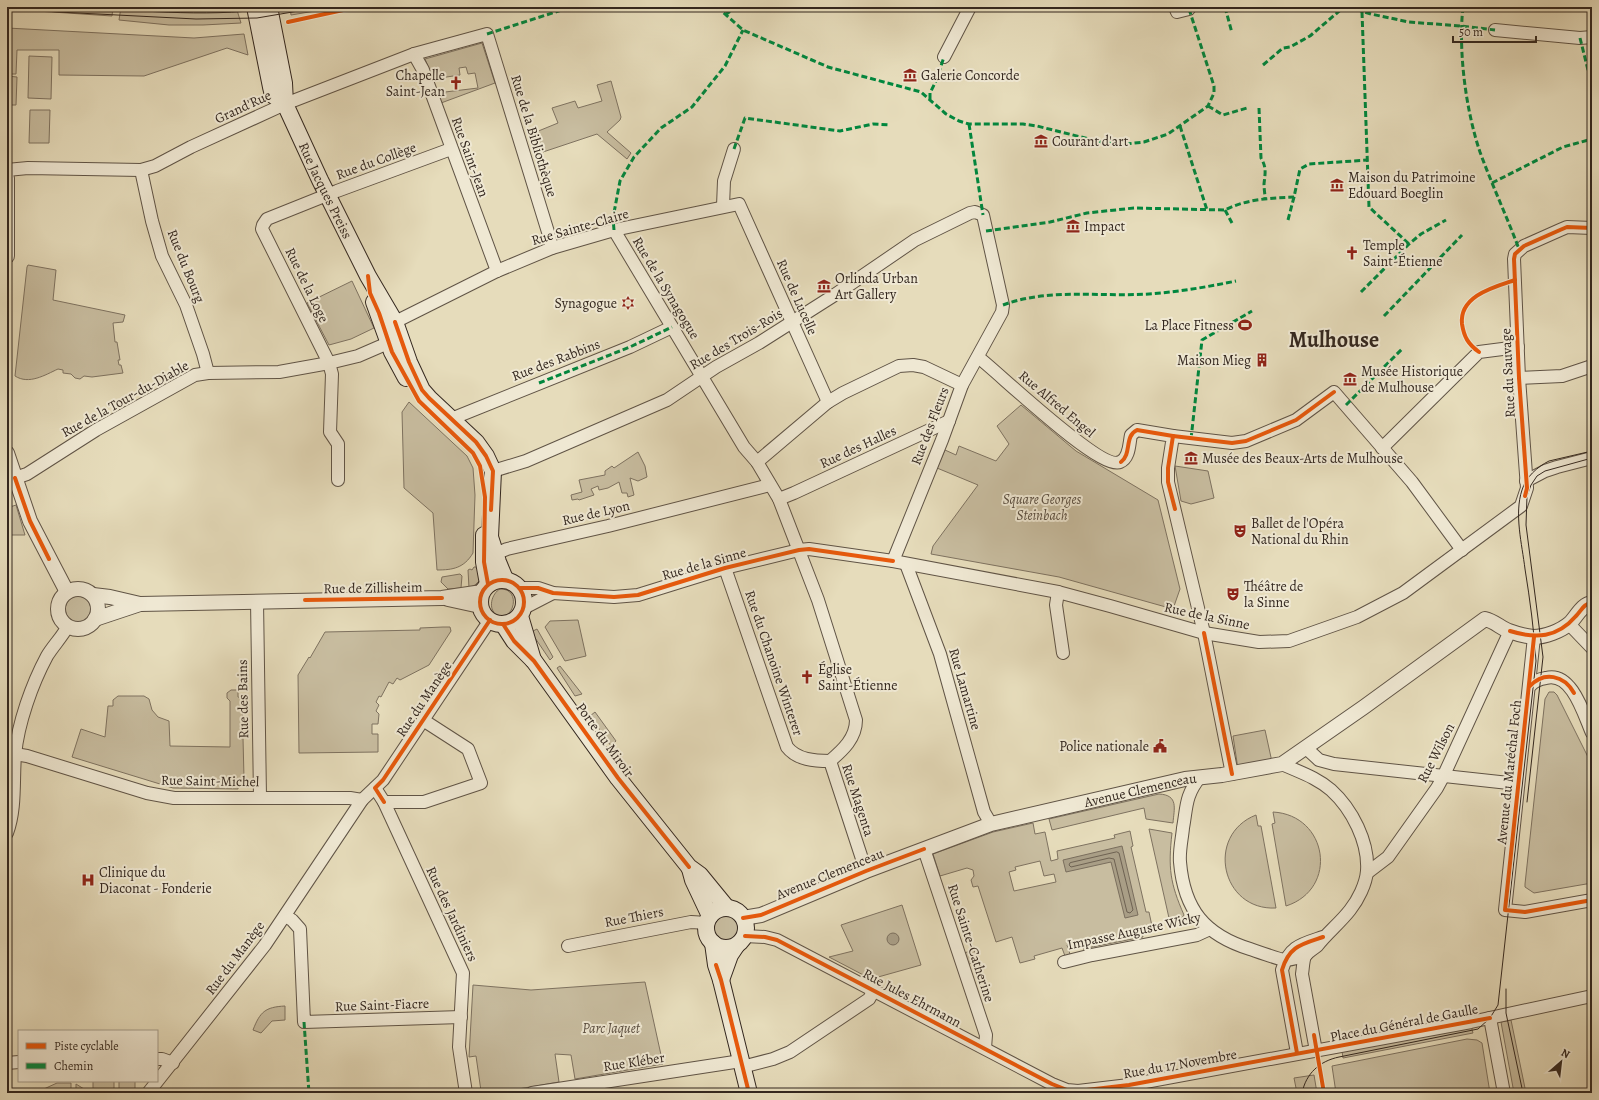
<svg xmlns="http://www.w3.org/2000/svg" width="1599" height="1100" font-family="Alegreya,serif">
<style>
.green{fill:#c8bda0;stroke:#7e7260;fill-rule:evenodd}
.water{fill:#a99e86;stroke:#7a6e5d}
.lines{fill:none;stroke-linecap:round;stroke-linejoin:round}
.shore{stroke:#6e6252;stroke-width:1}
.minor-casing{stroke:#605446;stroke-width:14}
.tertiary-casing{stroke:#605446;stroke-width:16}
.secondary-casing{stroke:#33271f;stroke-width:18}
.minor{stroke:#efe8d3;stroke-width:12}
.tertiary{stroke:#efe8d3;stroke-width:14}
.secondary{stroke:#efe8d3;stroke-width:16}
.tram{stroke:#33271f;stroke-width:1}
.quiet{stroke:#00873e;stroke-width:3;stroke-dasharray:6 3;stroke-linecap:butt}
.cycleway-casing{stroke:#efe8d3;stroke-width:6}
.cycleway{stroke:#e8590c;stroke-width:4}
.labels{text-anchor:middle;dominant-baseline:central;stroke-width:4;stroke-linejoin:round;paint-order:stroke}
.poi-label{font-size:14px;fill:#33271f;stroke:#efe8d3;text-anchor:start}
.street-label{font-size:14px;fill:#33271f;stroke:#efe8d3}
.park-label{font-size:14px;font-style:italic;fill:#584c3f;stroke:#efe8d3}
.town-label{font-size:22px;font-weight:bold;fill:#33271f;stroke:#efe8d3}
</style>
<rect width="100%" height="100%" fill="#e6dcbb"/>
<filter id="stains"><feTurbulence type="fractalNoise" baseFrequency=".005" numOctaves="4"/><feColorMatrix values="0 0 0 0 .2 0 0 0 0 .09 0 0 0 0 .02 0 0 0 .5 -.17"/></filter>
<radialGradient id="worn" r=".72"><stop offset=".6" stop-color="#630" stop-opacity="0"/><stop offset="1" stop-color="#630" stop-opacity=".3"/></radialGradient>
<g class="green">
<polygon points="7,7 113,7 112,16 7,9"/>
<polygon points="121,7 148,8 236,7 241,23 203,25 169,25 119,20"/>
<polygon points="290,7 339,7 291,15"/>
<polygon points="7,28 194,38 244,34 248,55 227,48 144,76 59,75 59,50 17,50 16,74 7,74"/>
<polygon points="482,43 495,83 441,103 437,93 478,88 475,73 468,74 466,67 459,68 460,75 433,79 425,59"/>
<polygon points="29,56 52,57 51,99 28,98"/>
<polygon points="7,76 17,77 16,105 7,105"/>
<polygon points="611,81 621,117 620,120 607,132 631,153 627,159 597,134 543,152 536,132 558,123 552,108 575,101 578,108 602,101 597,85"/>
<polygon points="30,110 50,110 49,143 29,143"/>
<path d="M28,265l28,5 -3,30 72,15 -2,7 -10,1 2,19h2l3,18h-2l1,5h2l2,8 -31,4 -8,-1 -4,3 -5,-1 -4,-4 -8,-1v-3l-5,-1c-13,6 -29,16 -43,7l12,-109z"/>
<polygon points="352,281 374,328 351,339 329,345 307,303"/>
<path d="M409,402l58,54 6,12 2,27 -2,58c-9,15 -20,17 -36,17l-4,-57 -29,-25 -2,-76z"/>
<polygon points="1021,405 1076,451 1158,500 1180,589 1173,609 1059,577 931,554 933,546 978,485 937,468 945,450 956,455 959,446 996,461 1009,444 997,426"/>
<polygon points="638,452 645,466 647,477 638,481 630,478 634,495 628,497 627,493 622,493 619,482 608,488 599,490 598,486 591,489 594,495 579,500 578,499 572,500 571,495 582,492 579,480 605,475 605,471 612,466 614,468"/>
<polygon points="1175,466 1208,471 1214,498 1191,504 1181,501"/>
<polygon points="16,505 25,535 7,535 7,508"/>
<polygon points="474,567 480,567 481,579 475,585 469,588 468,570 470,569 472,570"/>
<polygon points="460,574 462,576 461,588 448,589 441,582 442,577"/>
<path d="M500,589c22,-1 14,34 -3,26 -10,-6 -5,-22 3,-26z"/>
<circle cx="78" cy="609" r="13"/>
<polygon points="578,620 586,656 565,661 545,627 550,621"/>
<polygon points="443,627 450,627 451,631 429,665 400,680 397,678 393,684 389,682 381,697 379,696 376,702 379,705 376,711 379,714 378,724 372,724 372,734 378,734 378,752 299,753 298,675 309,657 310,658 325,632 420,630 420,628"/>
<polygon points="537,629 553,657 550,660 531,632"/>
<polygon points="560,666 582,694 575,696 557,668"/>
<polygon points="231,690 238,690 238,697 242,698 244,778 239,782 238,789 173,788 72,757 81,729 105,737 108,706 113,706 113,700 118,696 144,696 149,699 152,710 158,717 169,721 170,746 230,747 230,701 227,698 227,693"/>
<polygon points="1549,692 1554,692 1557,695 1592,765 1592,883 1534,893 1525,887 1525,884 1545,699"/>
<polygon points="595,712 616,741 611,746 590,716"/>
<polygon points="1265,730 1272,762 1238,769 1233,736"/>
<path d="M1159,794c20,1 15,15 14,29l-27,-4 -2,-11 -92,22 -3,-11z"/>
<path d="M1273,812c55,3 66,77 13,94l-14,-82 3,-1z"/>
<path d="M1256,815l2,11h3l15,82c-55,3 -71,-73 -20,-93z"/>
<path d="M1033,823l2,11 10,-2 6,29 7,-2 -1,-8 58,-13 -1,-3 16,-4 3,15 -2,1 15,65h3l3,14 -11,3 2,8 -51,10 -8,3 -2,-9 -15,4 3,9 -5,2 -3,-8 -28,8 1,3 -15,4 -8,-26 -16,5 -18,-56 -5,1 -2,-7 3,-4 -1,-6 -6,-2 -27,8 -7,-22 60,-22zM1040,861l4,15 10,-2 2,8 -42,9 -5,-19 7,-2 -1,-3z"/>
<path d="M1149,829l23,4c-4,35 -2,50 12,82 -3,6 -10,7 -15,3z"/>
<polygon points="902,905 921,965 871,979 829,957 853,951 841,925"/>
<circle cx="726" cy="928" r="19"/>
<polygon points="974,950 977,961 967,965 964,953"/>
<polygon points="645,982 663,1064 575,1079 571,1055 555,1054 559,1082 495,1093 474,1093 474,1092 481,1091 476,1056 469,1057 473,985 531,990"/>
<path d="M285,1006v14l-13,1 -11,12 -8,-3c7,-18 12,-23 32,-24z"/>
<polygon points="1511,1020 1526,1093 1514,1093 1501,1022"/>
<polygon points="1471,1026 1473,1033 1343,1058 1342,1051"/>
<polygon points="1467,1039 1477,1040 1482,1043 1490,1093 1336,1093 1332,1066"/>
<polygon points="1314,1075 1317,1093 1297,1093 1294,1078"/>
<polygon points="93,1081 114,1081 114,1089 119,1089 119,1081 135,1081 135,1093 76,1093 76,1084 84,1089 93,1091"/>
<polygon points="57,1083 71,1083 71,1093 35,1093"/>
</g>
<g class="water">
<polygon points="1122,846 1138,915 1125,918 1111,862 1066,872 1063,860"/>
<circle cx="893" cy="939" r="6"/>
</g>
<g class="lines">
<polygon class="shore" points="1117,852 1119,853 1133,910 1130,913 1127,912 1114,859 1109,858 1071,867 1069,865 1070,863"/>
<g class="minor-casing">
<g id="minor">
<polyline points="1175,7 1177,12 1189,9"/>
<polyline points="1495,30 1580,38 1592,37"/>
<polyline points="414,54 423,70 497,271"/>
<polyline points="944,57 970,7"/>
<polyline points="7,170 28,168 141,170 155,166 191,147 285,104 414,54 487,34 548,232 552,248"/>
<polyline points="141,170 152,221 162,256 186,305 203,354 208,373"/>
<polyline points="723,206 724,181 734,149"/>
<path d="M614,230l130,217 13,15 22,37 39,101 38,120c0,18 -13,30 -26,41"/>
<polyline points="395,322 497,271 552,248 614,230 739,204 828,402"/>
<path d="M978,357c21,16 122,114 142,105 10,-4 9,-19 11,-27l6,-5 36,6 -5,32v14l36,151 28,141"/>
<polyline points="1519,378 1562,376 1592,366"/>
<polyline points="451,419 630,347 672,327"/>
<polyline points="1173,436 1232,443 1246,441 1296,420 1334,392 1412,482 1462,550"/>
<polyline points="1382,448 1479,352 1518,347"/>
<polyline points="757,462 828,402 843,393 899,366 913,365 924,367 962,385"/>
<polyline points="493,471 526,461 667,400 716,367 759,343 833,296 915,240 970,213 975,212 983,215 1003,305 1002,312 962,385 942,440 893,561"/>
<polyline points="15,478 27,474 96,430 195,375 208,373 279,372 329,363 358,356 395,340"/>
<polyline points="338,480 338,444 330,432 332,374 329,363 262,229 263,225 267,219 337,191 451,149"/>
<polyline points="1526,481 1545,471 1557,467 1592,458"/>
<polyline points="779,499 794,493 949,421"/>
<polyline points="495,554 507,549 608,526 770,485"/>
<polyline points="906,564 940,654 984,812 991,824"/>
<path d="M725,568l62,179c10,13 28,14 43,14"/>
<polyline points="520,588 538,588 553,593 614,597 638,595 725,568 799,550 809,549 893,561 1058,592 1110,606 1204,633 1259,642 1289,641 1357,617 1403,593 1521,506 1527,488 1519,378 1514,259 1515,254 1524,246 1560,230 1567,227 1592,228"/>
<polyline points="1058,592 1056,605 1063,653"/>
<polyline points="257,601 260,797"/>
<polyline points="524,608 553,593"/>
<polyline points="1569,624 1592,648"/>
<polyline points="1534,637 1505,910 1525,912 1592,900"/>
<path d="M1530,686c4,-5 9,-7 16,-8 26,-7 38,37 46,55"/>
<polyline points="1306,748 1319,760 1334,764 1518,784"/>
<polyline points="15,754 27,756 147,793 174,798 350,798 362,800"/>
<polyline points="830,761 866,871"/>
<path d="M1282,764c17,8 34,13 49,26 21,19 38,52 36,81 -1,13 -9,29 -17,39 -10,13 -23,23 -33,36 -4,3 -9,6 -12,10 -2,5 -2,12 -3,18l14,77"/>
<path d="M1200,777c-15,19 -13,29 -17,51 -1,11 -4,23 -3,34 4,48 25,73 70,87 6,2 31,11 35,11 6,0 14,-3 21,-5"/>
<polyline points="375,788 384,802 463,973 459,1047 466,1093"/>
<polyline points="384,802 424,802 481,783 468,749 423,720"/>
<path d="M7,833c9,-24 6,-53 8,-78 3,-32 17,-71 32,-99 6,-10 15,-19 21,-30"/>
<polyline points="924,849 986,1035 985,1048"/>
<polyline points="1367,873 1388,857 1437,788 1443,777 1510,631"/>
<polyline points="285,916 292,920 300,929 304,1022 461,1017"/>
<polyline points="745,936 765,937 777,940 1052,1084 1067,1090 1078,1091 1129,1085 1471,1022 1592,996"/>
<polyline points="568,946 691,922 707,923"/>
<polyline points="1064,962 1092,955 1197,935 1210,929"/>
<polyline points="1490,1018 1504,1093"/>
<path d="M1297,1053l-15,-83c7,-24 20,-26 41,-33"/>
<polyline points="157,1059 162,1059 173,1063"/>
<polyline points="7,1063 19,1062"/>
<polyline points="742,1067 773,1059 790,1052 869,999 874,990"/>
<polyline points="148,1093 265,945 362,800 383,780 490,620"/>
<polyline points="532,1093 741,1061"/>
</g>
</g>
<g class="tertiary-casing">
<g id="tertiary">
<polyline points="7,178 7,256"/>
<polyline points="7,453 30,521 67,592"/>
<circle cx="78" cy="609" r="20"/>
<polyline points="93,595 110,597 140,604 442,598 482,592"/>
<polyline points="448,599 480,606"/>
<polyline points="95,619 140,604"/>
<path id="s1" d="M743,918l18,-3 105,-44 125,-47 194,-45 37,-4 60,-11 82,-57 121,-88c9,2 16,9 24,12 8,3 17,5 24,6 12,0 28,-6 37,-14 7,-7 12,-19 22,-20"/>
</g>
</g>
<g class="secondary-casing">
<g id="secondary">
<polyline points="255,7 271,87 273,95 285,104"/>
<path id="s2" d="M269,7l15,76 1,21 35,76 48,96 27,46 14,40 13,28 7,8 47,44 10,14 7,15 -3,66 8,25 7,17"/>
<polyline points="374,302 392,352 406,378"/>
<polyline points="484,535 484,562 488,584"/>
<circle cx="502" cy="602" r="22"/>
<polyline points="520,616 533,660"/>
<polyline points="503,624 514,641 534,661 618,778 689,867 700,875 727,908"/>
<polyline points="690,869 693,880 710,916"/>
<circle cx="726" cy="928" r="20"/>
<polyline points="713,943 716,965 721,980 749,1093"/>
<polyline points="721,980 730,955 736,946"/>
</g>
</g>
<use href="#minor" class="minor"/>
<use href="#tertiary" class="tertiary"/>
<use href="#secondary" class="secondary"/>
<g class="tram">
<path d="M80,7c66,4 136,11 201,0"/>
<polyline points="7,8 58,12 196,19 257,18 322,7"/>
<polyline points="1527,802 1543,657 1526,525 1527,496 1531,485 1537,476 1545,471 1592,458"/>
<polyline points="1506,989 1506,1013 1523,1093"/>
<path d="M1302,1093c4,-20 18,-32 37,-36l139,-28 12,-11 8,-13 38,-344c-2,-31 -6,-61 -11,-92 -3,-25 -11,-55 -3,-79 4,-13 15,-23 27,-29l43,-10"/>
</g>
<g class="quiet">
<polyline points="717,7 743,30 828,67 921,92 946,114 959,121 969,124 1023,124 1037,126 1101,142 1126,144 1144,142 1168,134 1208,106 1214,93 1214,86 1189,9 1199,7"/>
<polyline points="1225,7 1232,33"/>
<polyline points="1348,7 1371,14 1409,22 1461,26 1495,30"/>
<path d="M1463,7c-5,44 3,104 17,145 12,33 27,65 39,97"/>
<polyline points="1362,12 1369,207 1409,244"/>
<polyline points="725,15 736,7"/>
<polyline points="487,34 571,7"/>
<polyline points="1580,38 1592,86"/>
<polyline points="1263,65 1283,48 1290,47 1310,36 1344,7"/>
<polyline points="930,99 930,93 936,81 944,57"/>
<polyline points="1208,106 1223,115 1247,108"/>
<path d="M1259,108l2,50c6,10 4,16 3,26 0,5 1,10 1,14"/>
<polyline points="969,124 983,215"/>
<polyline points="1180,126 1207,210"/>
<polyline points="734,149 745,118 840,131 873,124 890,125"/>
<polyline points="1492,183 1563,147 1592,139"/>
<polyline points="1225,210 1232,223"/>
<polyline points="1288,220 1294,197"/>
<polyline points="614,230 613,218 620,181 634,157 661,128 692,107 725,66 743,30"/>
<path d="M986,231l64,-9 37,-9 47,-5 91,2c21,-11 46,-12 69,-13l6,-28 9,-5 59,-4"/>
<polyline points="1361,292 1409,244 1421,234 1446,220"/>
<path d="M1003,305c45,-17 98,-8 146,-11 29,-2 58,-7 87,-13"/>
<polyline points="1384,316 1462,235"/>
<polyline points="539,383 630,347 672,327"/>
<polyline points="1346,405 1403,348"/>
<polyline points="1191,439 1202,340 1252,311"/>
<polyline points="304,1022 309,1093"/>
</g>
<g class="cycleway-casing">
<g id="cycleway">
<polyline points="288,22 357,7"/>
<polyline points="368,276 370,293 379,313 392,352 419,401 473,453 480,466 485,497 484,562 488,584"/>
<polyline points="395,322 409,362 422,390 429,398 476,442 486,456 493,471 491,510"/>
<path d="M1479,352c-11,-8 -15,-15 -17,-28 -3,-28 32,-37 53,-44"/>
<polyline points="1173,436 1232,443 1246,441 1296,420 1334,392"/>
<path d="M1121,462c11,-8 3,-26 16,-32l36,6 -5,32v14l7,27"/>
<polyline points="15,478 30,521 49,559"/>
<polyline points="1525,496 1527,488 1519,378 1514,259 1515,254 1524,246 1560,230 1567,227 1592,228"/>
<circle cx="502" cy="602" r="22"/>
<polyline points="520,588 538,588 553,593 614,597 638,595 725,568 799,550 809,549 893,561"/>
<polyline points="305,600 442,598"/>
<polyline points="503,624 514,641 534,661 618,778 689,867"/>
<path d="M1510,631c26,8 47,7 66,-15 5,-5 8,-13 16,-13"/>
<polyline points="1204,633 1232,774"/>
<polyline points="1534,637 1505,910 1525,912 1592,900"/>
<path d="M1530,686c14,-15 34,-11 44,7"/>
<polyline points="384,802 375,788 383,780 490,620"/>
<polyline points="743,918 761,915 866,871 924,849"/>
<polyline points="745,936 765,937 777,940 1052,1084 1067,1090 1078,1091 1129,1085 1490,1018"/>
<polyline points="716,965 721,980 749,1093"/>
<polyline points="1314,1035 1324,1093"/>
<path d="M1297,1053l-15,-83c7,-24 20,-26 41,-33"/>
</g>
</g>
<use href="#cycleway" class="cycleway"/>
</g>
<defs>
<g id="museum-bare" transform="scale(1.08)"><path d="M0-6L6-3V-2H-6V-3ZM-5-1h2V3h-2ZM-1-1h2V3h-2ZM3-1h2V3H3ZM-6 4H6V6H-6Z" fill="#8f2418" stroke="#efe8d3" stroke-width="2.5" paint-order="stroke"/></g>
<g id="church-bare" transform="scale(1.08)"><path d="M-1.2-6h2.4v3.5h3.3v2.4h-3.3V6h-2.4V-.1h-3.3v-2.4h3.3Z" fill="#8f2418" stroke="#efe8d3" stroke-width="2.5" paint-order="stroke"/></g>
<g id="synagogue-bare" transform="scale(1.08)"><path d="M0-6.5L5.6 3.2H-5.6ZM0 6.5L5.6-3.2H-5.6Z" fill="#8f2418" stroke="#efe8d3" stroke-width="2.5" paint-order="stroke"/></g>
<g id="stadium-bare" transform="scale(1.08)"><path d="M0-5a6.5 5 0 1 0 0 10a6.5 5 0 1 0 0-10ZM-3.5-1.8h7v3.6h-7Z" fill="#8f2418" stroke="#efe8d3" stroke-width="2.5" paint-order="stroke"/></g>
<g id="building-bare" transform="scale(1.08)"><path d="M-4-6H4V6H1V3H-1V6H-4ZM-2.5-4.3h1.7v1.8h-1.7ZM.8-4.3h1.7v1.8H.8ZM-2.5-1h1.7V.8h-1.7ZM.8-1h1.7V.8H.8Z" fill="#8f2418" stroke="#efe8d3" stroke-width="2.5" paint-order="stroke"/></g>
<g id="theatre-bare" transform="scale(1.08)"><path d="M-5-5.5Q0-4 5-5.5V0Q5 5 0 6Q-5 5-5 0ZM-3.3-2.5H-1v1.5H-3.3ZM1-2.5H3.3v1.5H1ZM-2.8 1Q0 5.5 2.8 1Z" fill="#8f2418" stroke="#efe8d3" stroke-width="2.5" paint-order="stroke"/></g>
<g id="civic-bare" transform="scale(1.08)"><path d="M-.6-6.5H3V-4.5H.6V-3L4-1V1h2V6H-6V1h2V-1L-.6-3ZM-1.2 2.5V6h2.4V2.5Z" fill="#8f2418" stroke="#efe8d3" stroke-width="2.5" paint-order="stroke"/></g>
<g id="hospital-bare" transform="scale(1.08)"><path d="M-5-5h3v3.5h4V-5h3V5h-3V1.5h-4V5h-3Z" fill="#8f2418" stroke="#efe8d3" stroke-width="2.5" paint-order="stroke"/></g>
</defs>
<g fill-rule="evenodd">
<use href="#museum-bare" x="910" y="75"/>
<use href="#church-bare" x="456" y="83"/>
<use href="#museum-bare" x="1041" y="141"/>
<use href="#museum-bare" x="1337" y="185"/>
<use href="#museum-bare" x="1073" y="226"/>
<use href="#church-bare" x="1352" y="253"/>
<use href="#museum-bare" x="824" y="286"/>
<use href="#synagogue-bare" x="628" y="303"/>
<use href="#stadium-bare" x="1245" y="325"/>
<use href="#building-bare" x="1262" y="360"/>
<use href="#museum-bare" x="1350" y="379"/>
<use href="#museum-bare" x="1191" y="458"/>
<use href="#theatre-bare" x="1240" y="531"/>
<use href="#theatre-bare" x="1233" y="594"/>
<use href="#church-bare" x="807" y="677"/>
<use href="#civic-bare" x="1160" y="746"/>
<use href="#hospital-bare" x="88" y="880"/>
</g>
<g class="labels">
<g class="poi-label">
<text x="445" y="75" text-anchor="end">Chapelle<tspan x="445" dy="16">Saint-Jean</tspan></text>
<text x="921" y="75">Galerie Concorde</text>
<text x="1052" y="141">Courant d'art</text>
<text x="1348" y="177">Maison du Patrimoine<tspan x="1348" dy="16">Edouard Boeglin</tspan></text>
<text x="1084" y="226">Impact</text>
<text x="1363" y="245">Temple<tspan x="1363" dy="16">Saint-Étienne</tspan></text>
<text x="835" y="278">Orlinda Urban<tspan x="835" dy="16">Art Gallery</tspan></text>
<text x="617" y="303" text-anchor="end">Synagogue</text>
<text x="1234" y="325" text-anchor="end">La Place Fitness</text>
<text x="1251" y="360" text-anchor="end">Maison Mieg</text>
<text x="1361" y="371">Musée Historique<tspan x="1361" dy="16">de Mulhouse</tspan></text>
<text x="1202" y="458">Musée des Beaux-Arts de Mulhouse</text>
<text x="1251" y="523">Ballet de l'Opéra<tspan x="1251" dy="16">National du Rhin</tspan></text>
<text x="1244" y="586">Théâtre de<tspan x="1244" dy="16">la Sinne</tspan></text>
<text x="818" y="669">Église<tspan x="818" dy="16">Saint-Étienne</tspan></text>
<text x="1149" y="746" text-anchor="end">Police nationale</text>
<text x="99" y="872">Clinique du<tspan x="99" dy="16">Diaconat - Fonderie</tspan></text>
</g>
<g class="street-label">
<text transform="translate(243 107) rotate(-25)">Grand'Rue</text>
<text transform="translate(534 136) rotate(73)">Rue de la Bibliothèque</text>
<text transform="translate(470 157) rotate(70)">Rue Saint-Jean</text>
<text transform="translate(376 161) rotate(-20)">Rue du Collège</text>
<text stroke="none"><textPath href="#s2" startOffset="194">Rue Jacques Preiss</textPath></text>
<text transform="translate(580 227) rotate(-16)">Rue Sainte-Claire</text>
<text transform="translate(186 266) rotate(68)">Rue du Bourg</text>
<text transform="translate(307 285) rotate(64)">Rue de la Loge</text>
<text transform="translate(666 288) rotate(59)">Rue de la Synagogue</text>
<text transform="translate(797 297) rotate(66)">Rue de Lucelle</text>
<text transform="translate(736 339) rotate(-31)">Rue des Trois-Rois</text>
<text transform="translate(556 360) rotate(-21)">Rue des Rabbins</text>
<text transform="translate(1508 373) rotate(-93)">Rue du Sauvage</text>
<text transform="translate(125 399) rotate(-29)">Rue de la Tour-du-Diable</text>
<text transform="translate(1057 404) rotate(40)">Rue Alfred Engel</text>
<text transform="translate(930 426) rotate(-69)">Rue des Fleurs</text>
<text transform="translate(858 447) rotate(-25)">Rue des Halles</text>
<text transform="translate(596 513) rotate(-13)">Rue de Lyon</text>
<text transform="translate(704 564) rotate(-16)">Rue de la Sinne</text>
<text transform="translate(373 588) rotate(-1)">Rue de Zillisheim</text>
<text transform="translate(1207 616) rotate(12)">Rue de la Sinne</text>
<text transform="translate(774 663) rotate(71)">Rue du Chanoine Winterer</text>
<text transform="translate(965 689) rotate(74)">Rue Lamartine</text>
<text transform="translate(243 699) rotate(-91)">Rue des Bains</text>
<text transform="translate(424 699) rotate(-56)">Rue du Manège</text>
<text transform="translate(605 740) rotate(54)">Porte du Miroir</text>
<text transform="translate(1436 753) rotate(-63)">Rue Wilson</text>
<text transform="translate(1509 772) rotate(-84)">Avenue du Maréchal Foch</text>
<text transform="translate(210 781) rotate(1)">Rue Saint-Michel</text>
<text stroke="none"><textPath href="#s1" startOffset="419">Avenue Clemenceau</textPath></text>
<text transform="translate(858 800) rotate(72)">Rue Magenta</text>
<text transform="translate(830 874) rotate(-22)">Avenue Clemenceau</text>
<text transform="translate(452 914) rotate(65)">Rue des Jardiniers</text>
<text transform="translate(634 917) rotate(-11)">Rue Thiers</text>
<text transform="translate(1134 931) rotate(-12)">Impasse Auguste Wicky</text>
<text transform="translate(971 943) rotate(72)">Rue Sainte-Catherine</text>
<text transform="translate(235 958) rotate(-53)">Rue du Manège</text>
<text transform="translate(912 998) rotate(28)">Rue Jules Ehrmann</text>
<text transform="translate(382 1005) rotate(-2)">Rue Saint-Fiacre</text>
<text transform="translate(1404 1023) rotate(-11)">Place du Général de Gaulle</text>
<text transform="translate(634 1062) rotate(-9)">Rue Kléber</text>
<text transform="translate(1180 1064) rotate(-10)">Rue du 17 Novembre</text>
</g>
<g class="park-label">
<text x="1042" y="499">Square Georges<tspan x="1042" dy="16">Steinbach</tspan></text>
<text x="611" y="1028">Parc Jaquet</text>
</g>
<g class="town-label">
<text x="1334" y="340">Mulhouse</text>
</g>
</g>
<rect width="1599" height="1100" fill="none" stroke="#e6dcbb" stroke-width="24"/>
<rect x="8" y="8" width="1583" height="1084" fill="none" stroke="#33271f" stroke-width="2"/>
<rect x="12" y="12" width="1575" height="1076" fill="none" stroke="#33271f"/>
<rect x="18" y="1030" width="140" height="52" fill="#efe8d3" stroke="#a49b8b"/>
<rect x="26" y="1043" width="20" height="6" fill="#e8590c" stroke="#a49b8b"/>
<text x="54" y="1050" font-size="12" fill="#33271f">Piste cyclable</text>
<rect x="26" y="1063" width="20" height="6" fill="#00873e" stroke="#a49b8b"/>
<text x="54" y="1070" font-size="12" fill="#33271f">Chemin</text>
<g transform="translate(1561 1062) rotate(28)" stroke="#efe8d3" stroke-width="3" paint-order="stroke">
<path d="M0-3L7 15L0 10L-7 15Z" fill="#33271f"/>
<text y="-6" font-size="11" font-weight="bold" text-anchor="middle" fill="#33271f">N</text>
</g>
<path d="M1453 36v6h83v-6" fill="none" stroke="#33271f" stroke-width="2"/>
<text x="1459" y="36" font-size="12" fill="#33271f" stroke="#efe8d3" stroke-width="3" paint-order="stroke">50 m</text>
<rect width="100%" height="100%" filter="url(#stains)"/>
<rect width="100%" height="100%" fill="url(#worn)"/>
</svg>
